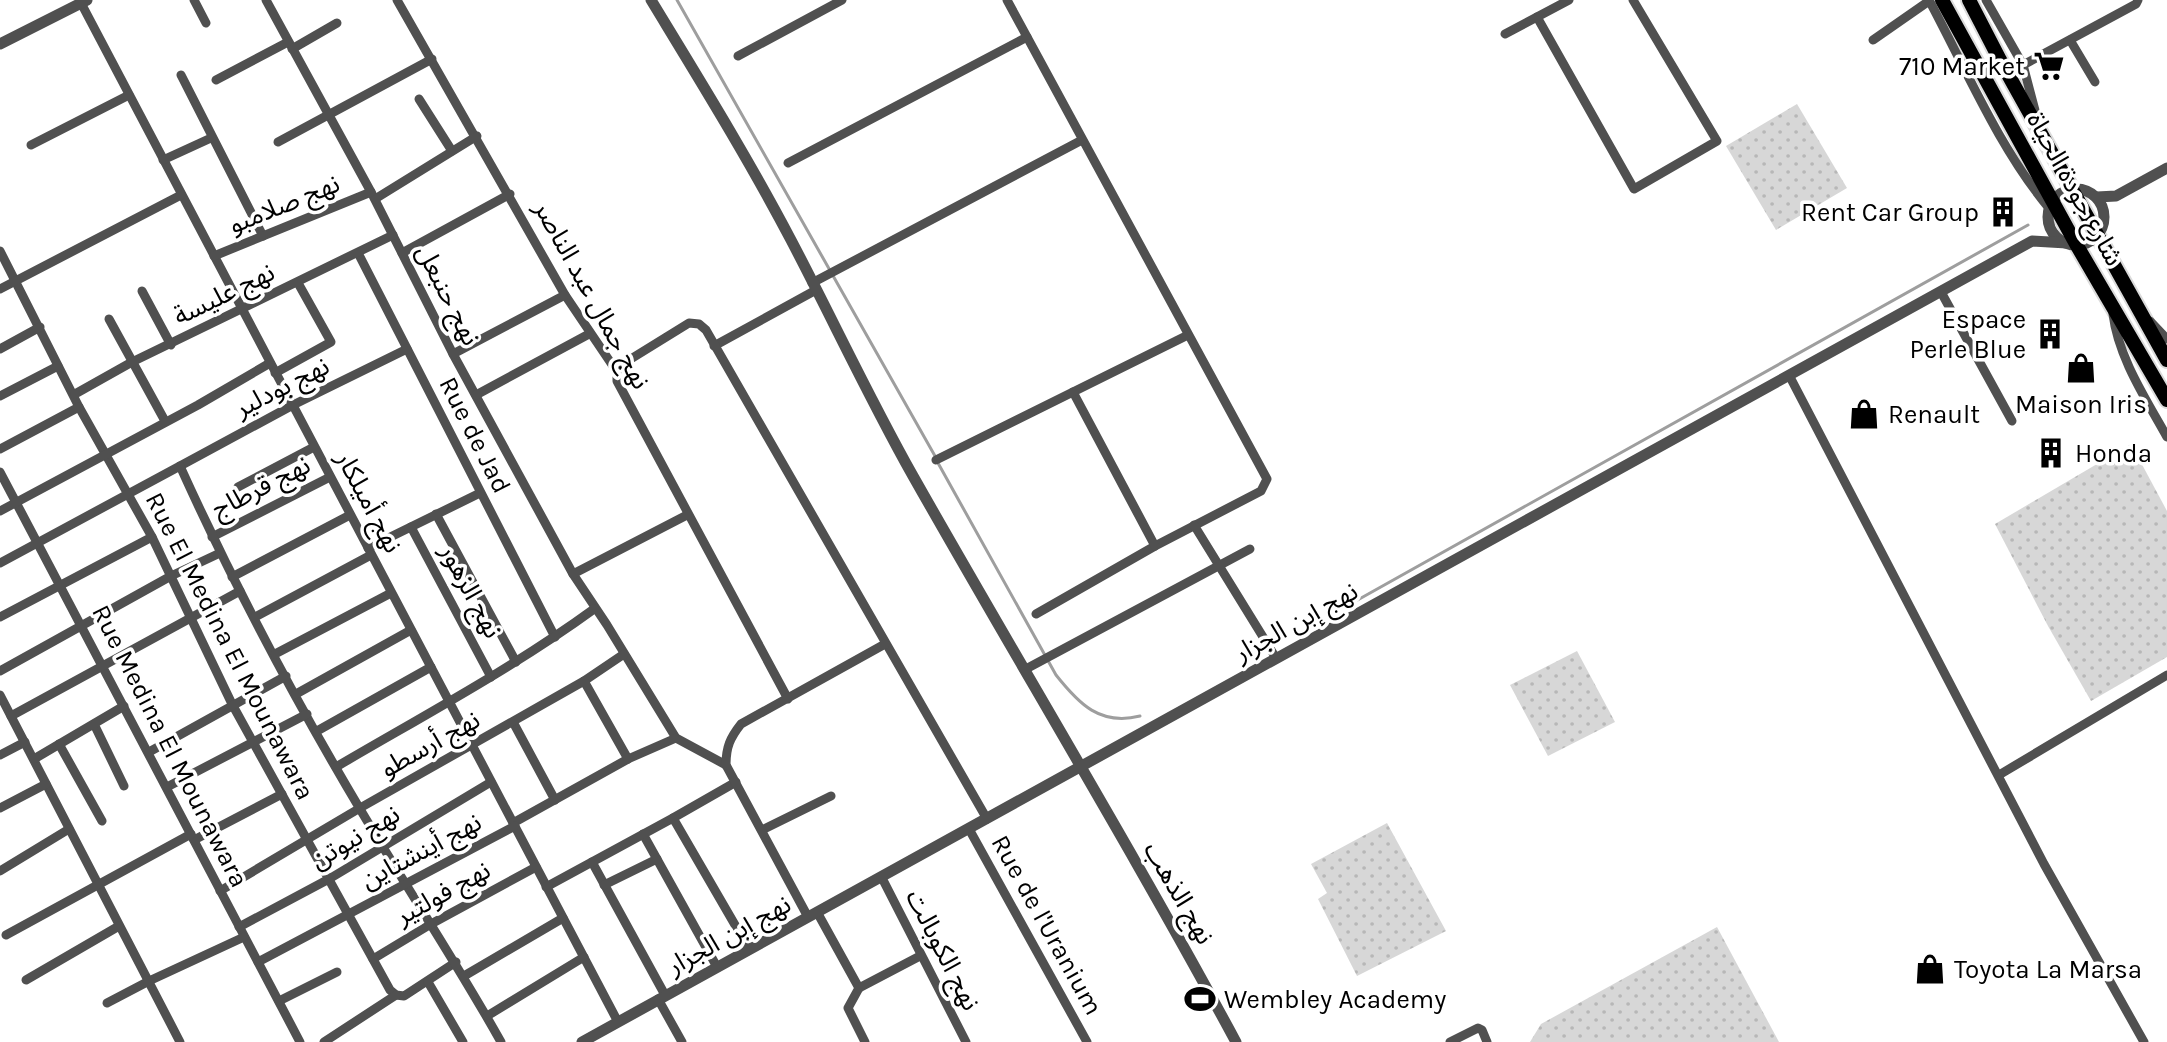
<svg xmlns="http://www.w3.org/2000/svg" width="2167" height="1042" font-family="Karla,'Noto Sans Arabic',sans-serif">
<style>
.grass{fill:url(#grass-dots)}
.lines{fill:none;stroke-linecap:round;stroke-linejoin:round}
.stream{stroke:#9e9e9e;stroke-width:3}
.trunk-casing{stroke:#dbdbdb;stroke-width:18}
.minor{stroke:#505050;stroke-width:9}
.tertiary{stroke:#505050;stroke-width:11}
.trunk{stroke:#000;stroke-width:14}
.labels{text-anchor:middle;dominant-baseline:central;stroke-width:7;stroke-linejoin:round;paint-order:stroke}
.poi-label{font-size:26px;fill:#000;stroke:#fff;text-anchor:start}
.street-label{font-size:26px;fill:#000;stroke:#fff}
</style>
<defs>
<pattern id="grass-dots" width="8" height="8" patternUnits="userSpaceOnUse" patternTransform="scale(2)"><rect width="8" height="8" fill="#d7d7d7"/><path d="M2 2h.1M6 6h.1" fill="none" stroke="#b7b7b7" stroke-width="1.8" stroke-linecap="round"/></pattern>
</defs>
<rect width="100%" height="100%" fill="#fff"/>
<g class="grass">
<polygon points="1797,104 1847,188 1776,230 1726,146"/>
<polygon points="2131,444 2167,511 2167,657 2091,701 2048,626 1995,524"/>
<polygon points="1577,651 1615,722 1548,756 1510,685"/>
<polygon points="1387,823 1446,931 1357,976 1318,899 1327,893 1311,864"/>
<polygon points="1717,927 1779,1042 1530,1042 1541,1024"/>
</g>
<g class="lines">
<g class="stream">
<polyline points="677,0 935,456"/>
<path d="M938,463l118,212c23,29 44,51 84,41"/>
<polyline points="1345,607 2028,225"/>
</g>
<g class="trunk-casing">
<g id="trunk">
<polyline points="1942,0 2076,244 2167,400"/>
<polyline points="1969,0 2000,60 2167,360"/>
</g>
</g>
<g class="minor">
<polyline points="194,0 206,23"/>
<polyline points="266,0 371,192 453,354 573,574 607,625 676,738 726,765"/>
<polyline points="397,0 565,295 617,372 617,381 788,699"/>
<polyline points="1007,0 1267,479 1261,491 1155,546 1036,614"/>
<path d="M1929,0c37,69 70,148 120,208"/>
<polyline points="1986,0 2023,65 2037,118"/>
<polyline points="81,3 618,1022"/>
<polyline points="1537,17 1634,189 1717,141 1633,0"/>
<polyline points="1505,34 1569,0"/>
<polyline points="1873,40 1929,1"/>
<polyline points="2070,40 2095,82"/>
<polyline points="292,49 337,23"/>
<polyline points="738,56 842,0"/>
<polyline points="2023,65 2136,4 2138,0"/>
<polyline points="181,75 263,236"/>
<polyline points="216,80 288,42"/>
<polyline points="419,99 452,151"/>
<polyline points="278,142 432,59"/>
<polyline points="31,145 129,95"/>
<polyline points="163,160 211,138"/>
<polyline points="788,163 1027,37"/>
<polyline points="375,199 477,136"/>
<polyline points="0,251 79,407 152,537 232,704 390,990 396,995 404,996 456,962"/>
<polyline points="358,253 555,637"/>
<polyline points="402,253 510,194"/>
<polyline points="214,256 371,192"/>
<polyline points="812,283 1082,140"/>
<polyline points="0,289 181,195"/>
<polyline points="142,291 171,345"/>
<polyline points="1941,292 2012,421"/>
<path d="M2113,314c5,43 33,85 54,123"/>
<polyline points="109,319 165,421"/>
<polyline points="2150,321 2167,339"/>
<polyline points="714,346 816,290"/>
<polyline points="0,349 40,327"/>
<polyline points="453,354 565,295"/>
<polyline points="617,372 621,365 689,323 699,324 706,330 987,819"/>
<polyline points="275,373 331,342 298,283"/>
<polyline points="1790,377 2044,864 2144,1042"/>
<polyline points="1073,392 1155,546"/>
<polyline points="75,394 132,362 393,235"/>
<polyline points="476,395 589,334"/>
<polyline points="0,396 58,366"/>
<polyline points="0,449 79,407"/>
<polyline points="936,460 1188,335"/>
<polyline points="180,466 293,405 407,349"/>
<polyline points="0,472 300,1042"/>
<polyline points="238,487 314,447"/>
<polyline points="0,511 198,405 270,363"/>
<polyline points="436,514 516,662"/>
<polyline points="1194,525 1276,658"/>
<polyline points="411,527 491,677"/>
<polyline points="212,537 330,477"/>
<polyline points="368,548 480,493"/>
<path d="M0,563l180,-97c53,117 114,232 180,343 46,78 97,154 141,233"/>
<polyline points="573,574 687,515"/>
<polyline points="232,577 350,515"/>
<polyline points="0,617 152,537"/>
<polyline points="255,617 371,555"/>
<polyline points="275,654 391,593"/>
<polyline points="1024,670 1250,549"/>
<polyline points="0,671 171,576 220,553"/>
<polyline points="584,681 624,654"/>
<polyline points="296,694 411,630"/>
<polyline points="0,695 180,1042"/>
<polyline points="11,716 240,591"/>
<polyline points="513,722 555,800"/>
<polyline points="94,724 124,786"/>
<polyline points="317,731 431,667"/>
<polyline points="59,744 102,821"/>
<polyline points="149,752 286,676"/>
<polyline points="0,755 25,742"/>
<polyline points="34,759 124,706"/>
<path d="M336,767c87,-51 177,-99 258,-158"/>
<polyline points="1999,775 2167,675"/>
<polyline points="167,787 307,714"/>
<polyline points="0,808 46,784"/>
<polyline points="673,818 736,782"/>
<polyline points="513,823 628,759 676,738"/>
<polyline points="969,829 1087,1042"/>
<polyline points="762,830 831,796"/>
<polyline points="643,834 717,967"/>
<polyline points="194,840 282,794"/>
<polyline points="592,862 665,995"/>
<polyline points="0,871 69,829"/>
<polyline points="882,878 966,1042"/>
<polyline points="604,885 657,859"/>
<polyline points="546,887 673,818 749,949"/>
<polyline points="220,891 360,808 584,681 628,759"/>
<polyline points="817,912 859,988 848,1008 865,1042"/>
<path d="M808,917l-82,-152c0,-18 4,-27 15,-41l144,-80"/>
<polyline points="239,927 329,879 491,782"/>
<polyline points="6,935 191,834"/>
<polyline points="373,959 431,924 536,867"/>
<polyline points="258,962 515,826"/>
<polyline points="464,976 563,918"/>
<polyline points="26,980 119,926"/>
<polyline points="428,982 463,1042"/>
<polyline points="859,988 920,956"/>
<polyline points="658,999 682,1042"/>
<polyline points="279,1001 337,972"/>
<polyline points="107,1003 149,981 244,937"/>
<polyline points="487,1016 584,957"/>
<polyline points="324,1042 396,995"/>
<polyline points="1450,1042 1478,1028 1482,1030 1487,1042"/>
</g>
<g class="tertiary">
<path d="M651,0c48,79 97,158 140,240 41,78 78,158 122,236 107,189 220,375 323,566"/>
<polyline points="0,44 87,0"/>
<circle cx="2076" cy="217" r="28"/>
<polyline points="2097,197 2116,196 2167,168"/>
<polyline points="582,1042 2032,241 2067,243"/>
</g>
<use href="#trunk" class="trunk"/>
</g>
<defs>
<g id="supermarket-bare" transform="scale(2.4)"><path d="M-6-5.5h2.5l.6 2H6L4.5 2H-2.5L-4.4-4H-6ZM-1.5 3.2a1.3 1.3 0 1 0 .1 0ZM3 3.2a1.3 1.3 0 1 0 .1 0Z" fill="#000" stroke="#fff" stroke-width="2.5" paint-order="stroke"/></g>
<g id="building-bare" transform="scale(2.4)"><path d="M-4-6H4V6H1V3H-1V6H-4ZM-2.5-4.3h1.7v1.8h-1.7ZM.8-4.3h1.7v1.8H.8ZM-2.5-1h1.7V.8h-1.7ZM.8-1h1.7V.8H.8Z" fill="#000" stroke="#fff" stroke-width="2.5" paint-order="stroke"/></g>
<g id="shop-bare" transform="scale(2.4)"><path d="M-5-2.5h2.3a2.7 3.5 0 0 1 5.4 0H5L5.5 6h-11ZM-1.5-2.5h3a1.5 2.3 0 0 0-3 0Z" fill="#000" stroke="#fff" stroke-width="2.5" paint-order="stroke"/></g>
<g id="stadium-bare" transform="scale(2.4)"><path d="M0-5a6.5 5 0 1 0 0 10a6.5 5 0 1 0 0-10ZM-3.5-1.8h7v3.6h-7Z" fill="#000" stroke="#fff" stroke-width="2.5" paint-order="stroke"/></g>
</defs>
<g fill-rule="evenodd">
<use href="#supermarket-bare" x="2049" y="66"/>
<use href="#building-bare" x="2003" y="212"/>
<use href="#building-bare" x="2050" y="334"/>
<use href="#shop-bare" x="2081" y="368"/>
<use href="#shop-bare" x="1864" y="414"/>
<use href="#building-bare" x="2051" y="453"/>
<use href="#shop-bare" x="1930" y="969"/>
<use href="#stadium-bare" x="1200" y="999"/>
</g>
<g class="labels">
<g class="poi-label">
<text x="2025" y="66" text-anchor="end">710 Market</text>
<text x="1979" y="212" text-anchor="end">Rent Car Group</text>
<text x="2026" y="319" text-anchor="end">Espace<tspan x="2026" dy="30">Perle Blue</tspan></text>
<text x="2081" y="404" text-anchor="middle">Maison Iris</text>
<text x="1888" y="414">Renault</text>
<text x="2075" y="453">Honda</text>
<text x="1954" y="969">Toyota La Marsa</text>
<text x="1224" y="999">Wembley Academy</text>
</g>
<g class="street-label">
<text transform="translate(2075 189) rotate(61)">شارع جودة الحياة</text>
<text transform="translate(284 204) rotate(-22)">نهج صلامبو</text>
<text transform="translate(224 294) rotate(-26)">نهج عليسة</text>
<text transform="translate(448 295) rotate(63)">نهج حنبعل</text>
<text transform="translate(592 295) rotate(61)">نهج جمال عبد الناصر</text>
<text transform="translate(282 387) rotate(-27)">نهج بودلير</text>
<text transform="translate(475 435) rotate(63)">Rue de Jad</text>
<text transform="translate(261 487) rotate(-27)">نهج قرطاج</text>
<text transform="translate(369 502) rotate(62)">نهج أميلكار</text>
<text transform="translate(471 591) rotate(62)">نهج الزهور</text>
<text transform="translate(1296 622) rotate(-29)">نهج إبن الجزار</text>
<text transform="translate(230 646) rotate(63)">Rue El Medina El Mounawara</text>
<text transform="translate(430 744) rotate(-29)">نهج أرسطو</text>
<text transform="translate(170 746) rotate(63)">Rue Medina El Mounawara</text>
<text transform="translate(355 837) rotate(-31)">نهج نيوتن</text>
<text transform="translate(421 851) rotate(-28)">نهج أينشتاين</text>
<text transform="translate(443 893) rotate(-29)">نهج فولتير</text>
<text transform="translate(1179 893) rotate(60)">نهج الذهب</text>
<text transform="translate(1047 925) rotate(61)">Rue de l'Uranium</text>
<text transform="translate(729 935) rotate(-29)">نهج إبن الجزار</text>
<text transform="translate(943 950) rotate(63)">نهج الكوبالت</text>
</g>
</g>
</svg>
